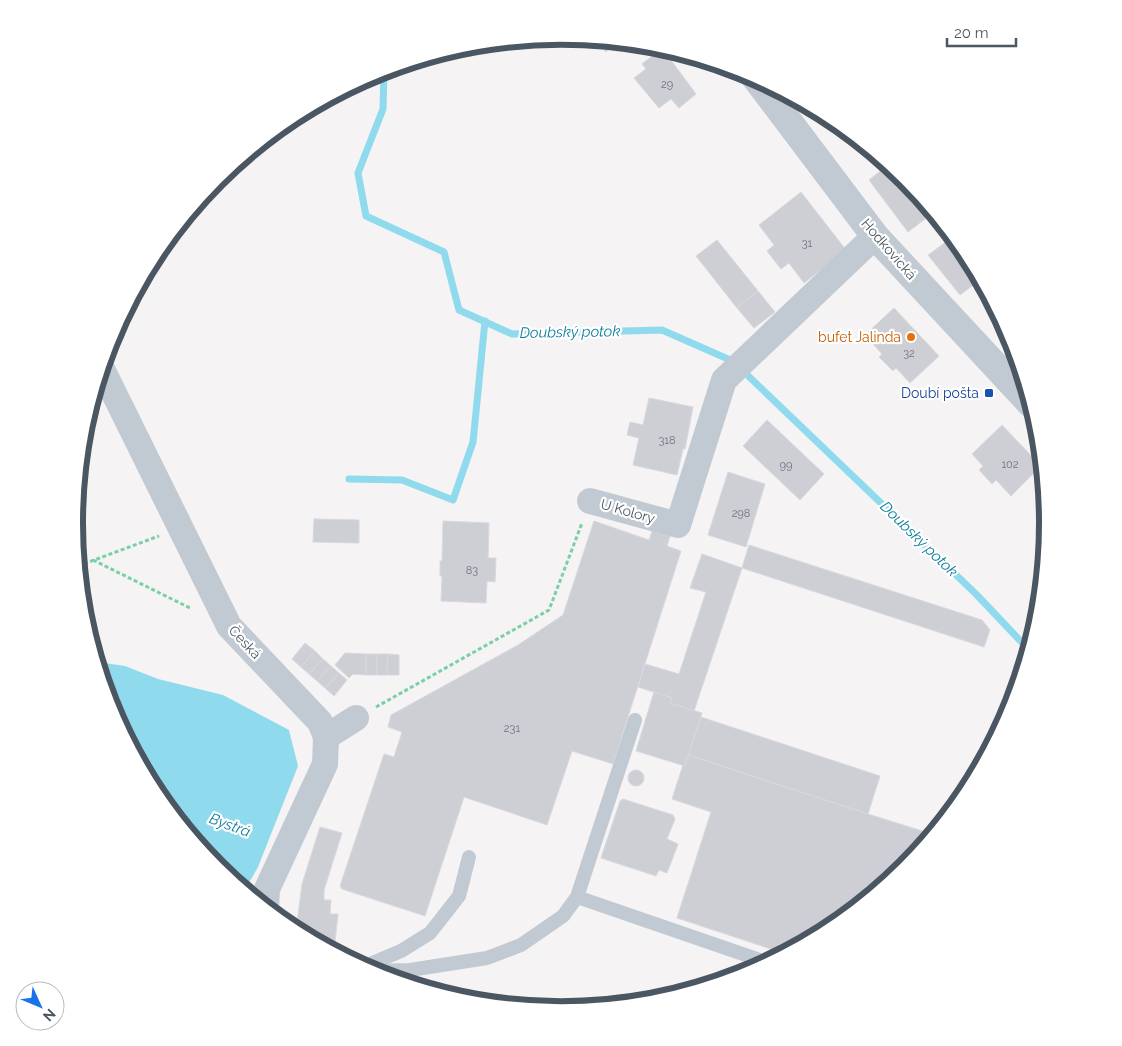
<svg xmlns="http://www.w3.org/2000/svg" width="1122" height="1046" font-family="Raleway,sans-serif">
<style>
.water{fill:#90daee}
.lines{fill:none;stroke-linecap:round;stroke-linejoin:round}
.stream{stroke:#90daee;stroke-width:7}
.building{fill:#cdcfd5;stroke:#d7d9de}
.path{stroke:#7ad0a6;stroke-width:3;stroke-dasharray:4 2.5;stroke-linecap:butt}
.service{stroke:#c1cad2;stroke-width:14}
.minor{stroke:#c1cad2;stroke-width:26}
.tertiary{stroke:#c1cad2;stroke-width:28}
.food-dot{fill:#e8710a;stroke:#fff;stroke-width:2}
.transit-dot{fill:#1a4fb4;stroke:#fff;stroke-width:2}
.labels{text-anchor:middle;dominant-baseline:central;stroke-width:4.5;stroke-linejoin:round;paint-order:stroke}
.number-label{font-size:11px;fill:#6b747e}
.street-label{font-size:14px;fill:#4a5661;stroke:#fff}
.food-label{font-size:14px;fill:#c56008;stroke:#fff;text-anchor:end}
.transit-label{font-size:14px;fill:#164399;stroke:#fff;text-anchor:end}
.water-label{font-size:15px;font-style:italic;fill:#0c7c9b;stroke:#fff}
.rim{fill:none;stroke:#4a5661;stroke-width:6}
</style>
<rect width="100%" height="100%" fill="#f5f3f3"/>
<polygon class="water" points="97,662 125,666 158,679 223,695 289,730 298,766 258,867 245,890 217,867 156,793 111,709"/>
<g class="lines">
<g class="stream">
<polyline points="384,71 383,109 358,173 366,216 444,252 459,310 512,334 662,330 728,359 734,363"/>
<polyline points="741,369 976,594 1029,650"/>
<polyline points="349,479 402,480 453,500 473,442 485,321"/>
</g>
</g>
<g class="building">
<polygon points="599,40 617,42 606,52 597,42"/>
<polygon points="662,48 696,94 679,108 671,99 659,108 634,78 646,69 642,64"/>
<polygon points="888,165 905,179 933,213 908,232 869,180"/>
<polygon points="801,192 846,250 804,283 789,263 781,269 767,251 774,245 759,225"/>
<polygon points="953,237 970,261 980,280 960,295 928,255"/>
<polygon points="717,240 758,291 737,308 696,256"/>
<polygon points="758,291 775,312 754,328 737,308"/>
<polygon points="894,308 939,356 910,383 896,368 893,371 879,357 882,354 865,335"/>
<polygon points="649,398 693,407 685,449 683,449 677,475 633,465 639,438 627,435 630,422 643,425"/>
<polygon points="767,420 824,474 800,500 743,446"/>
<polygon points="1002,425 1041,466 1011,496 996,480 992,484 979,470 983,466 972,454"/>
<polygon points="728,472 765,484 746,547 708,535"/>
<polygon points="314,519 359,520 359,543 313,542"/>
<polygon points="443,521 489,523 488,558 496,558 495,582 487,581 486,603 441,601 442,576 440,576 440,561 442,561"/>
<polygon points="594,521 649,540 652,531 670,536 667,546 681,551 613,764 572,751 547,825 464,797 425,916 342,889 340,886 384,754 394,757 402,732 388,727 391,715 518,645 563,615"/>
<polygon points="749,545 982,620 990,630 984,647 742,568"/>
<polygon points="702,554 742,568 694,711 670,703 672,698 638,687 645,664 679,674 706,592 690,588"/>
<polygon points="305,643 315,651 301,667 292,659"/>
<polygon points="315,651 323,659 309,674 301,667"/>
<polygon points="345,653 366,654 366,675 353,674 349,678 335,665"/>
<rect x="366" y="654" width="11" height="21"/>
<polygon points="377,654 388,654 387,675 377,675"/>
<polygon points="388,654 399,655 399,675 387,675"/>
<polygon points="323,659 331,666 317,681 309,674"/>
<polygon points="331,666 339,673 325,688 317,681"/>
<polygon points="339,673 347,680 334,696 325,688"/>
<polygon points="654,692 672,698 670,703 702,713 685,766 636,751"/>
<polygon points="701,717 880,776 868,814 688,755"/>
<polygon points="688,755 868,814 932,834 905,867 831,928 783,953 677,918 711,812 672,799 683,765 685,766"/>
<circle cx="636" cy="778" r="8"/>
<polygon points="623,799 673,815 675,819 667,839 678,844 667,873 659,870 656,876 601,858 620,801"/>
<polygon points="320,827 342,833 324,890 324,900 331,900 330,914 338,914 334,951 296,931 302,884"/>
</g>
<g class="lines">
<g class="path">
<polyline points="93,560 192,609"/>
<polyline points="78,566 159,536"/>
<polyline points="376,707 549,610 582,523"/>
</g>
<g class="service">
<polyline points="577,897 766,962"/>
<polyline points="363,967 401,951 430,933 459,896 469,857"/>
<polyline points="372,971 410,970 487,958 521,945 563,916 577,897 635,720"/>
</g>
<g class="minor">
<polyline points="102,369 229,626 320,722 326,737 325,764 267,889 266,908"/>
<polyline points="590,501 678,525 724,380 875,236"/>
<polyline points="326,737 356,718"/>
</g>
<polyline class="tertiary" points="755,77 875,236 1031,404"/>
</g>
<circle class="food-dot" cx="911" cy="337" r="5"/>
<rect class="transit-dot" x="984" y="388" width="10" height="10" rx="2.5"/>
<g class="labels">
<g class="number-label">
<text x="667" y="84">29</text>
<text x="807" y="243">31</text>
<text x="909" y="353">32</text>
<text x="667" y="440">318</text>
<text x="1010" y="464">102</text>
<text x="786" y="465">99</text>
<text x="741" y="513">298</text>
<text x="472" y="570">83</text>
<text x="512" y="728">231</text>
</g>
<g class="street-label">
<text transform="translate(889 249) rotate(49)">Hodkovická</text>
<text transform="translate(628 511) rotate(16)">U Kolory</text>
<text transform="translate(245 642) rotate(47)">Česká</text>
</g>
<g class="food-label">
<text x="901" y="337">bufet Jalinda</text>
</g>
<g class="transit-label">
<text x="979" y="393">Doubí pošta</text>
</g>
<g class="water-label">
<text transform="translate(570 332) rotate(-1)">Doubský potok</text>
<text transform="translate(919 539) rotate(44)">Doubský potok</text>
<text transform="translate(230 825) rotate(20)">Bystrá</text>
</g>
</g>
<path d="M0 0H1122V1046H0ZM83 523a478 478 0 1 1 956 0a478 478 0 1 1-956 0Z" fill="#fff" fill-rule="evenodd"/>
<path class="rim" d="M83 523a478 478 0 1 1 956 0a478 478 0 1 1-956 0Z"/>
<g transform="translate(40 1006) rotate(134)"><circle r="24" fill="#ffffff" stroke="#b7bbc0"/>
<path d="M0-4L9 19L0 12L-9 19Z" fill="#1a73e8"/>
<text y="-8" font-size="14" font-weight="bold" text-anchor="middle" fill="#4a5661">N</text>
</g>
<path d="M947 38v8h69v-8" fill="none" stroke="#4a5661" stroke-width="2.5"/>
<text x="954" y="38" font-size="15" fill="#4a5661" stroke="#ffffff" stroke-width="4" paint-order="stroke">20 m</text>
</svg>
